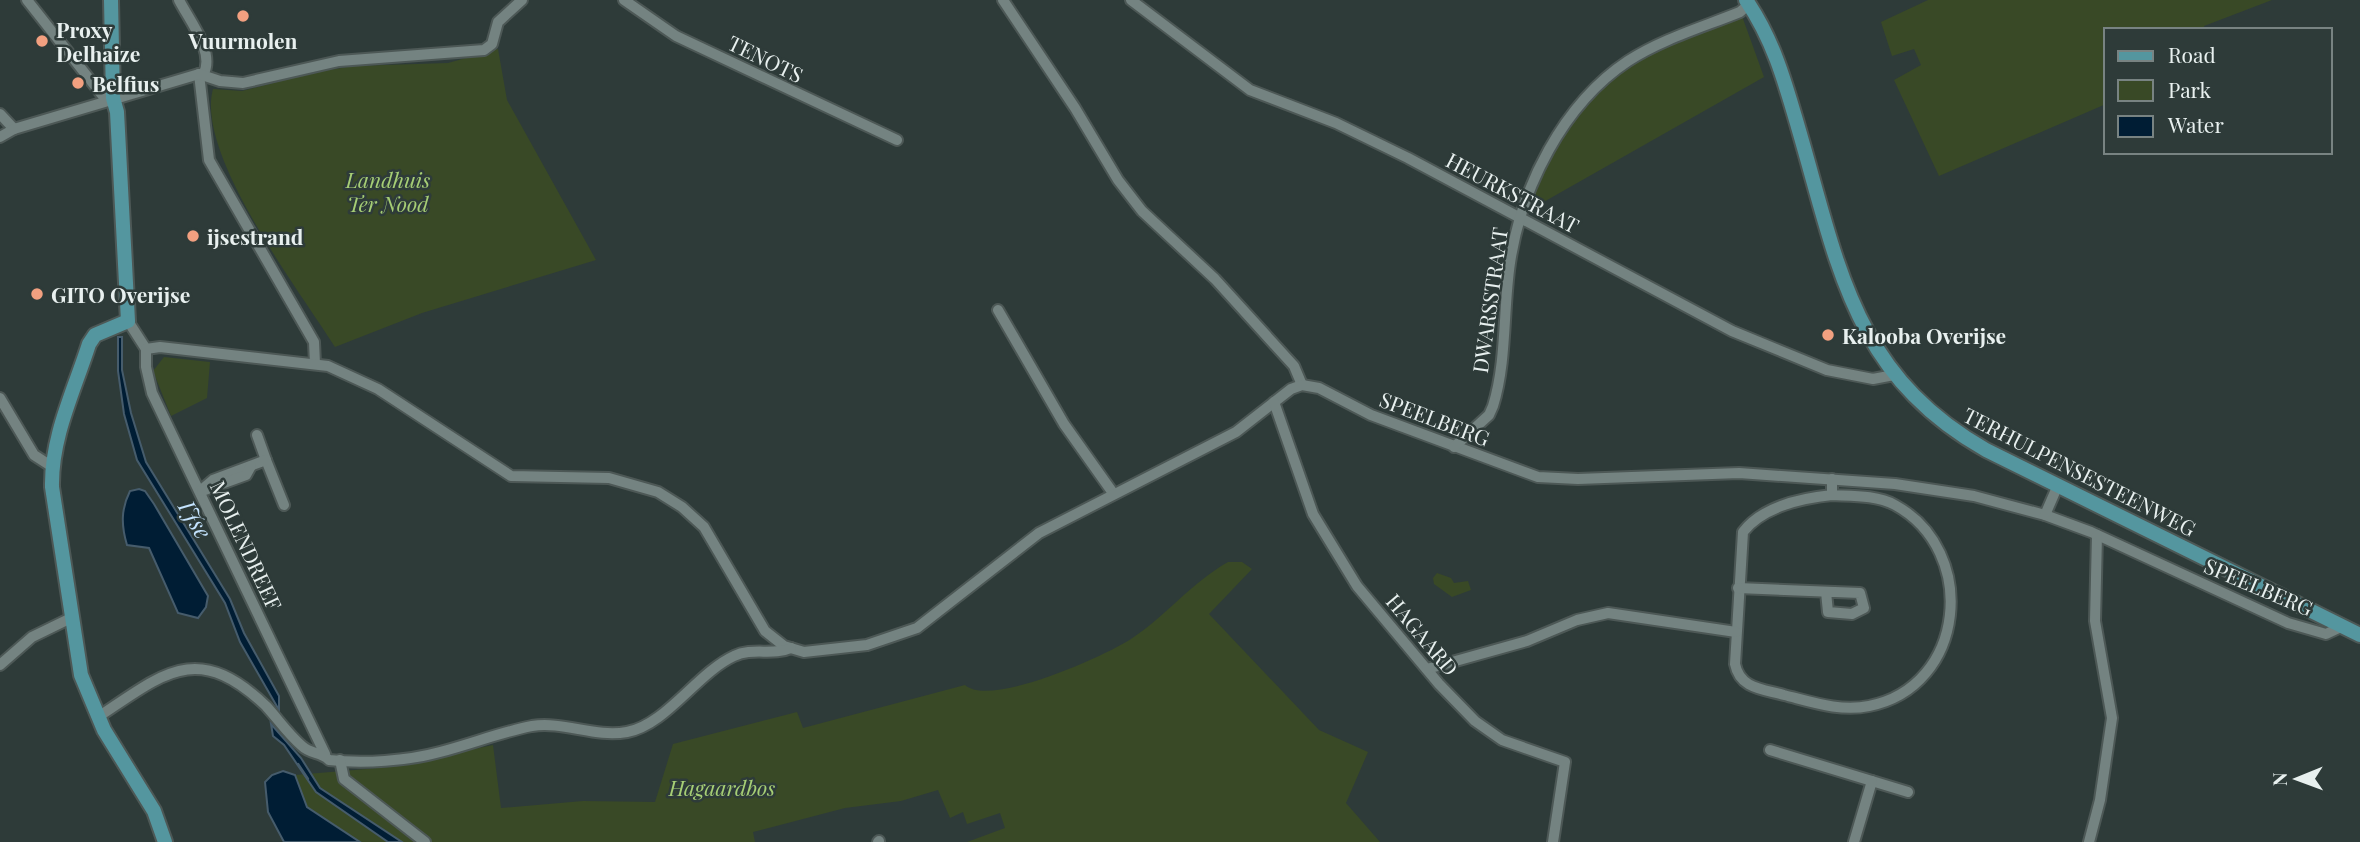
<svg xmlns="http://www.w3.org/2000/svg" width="2360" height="842" font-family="'Playfair Display',serif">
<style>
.green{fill:#394926}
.water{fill:#001d34;stroke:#465c6c;stroke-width:2}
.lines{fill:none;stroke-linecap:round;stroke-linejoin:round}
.stream{stroke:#465c6c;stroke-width:2.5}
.street-casing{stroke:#4d5856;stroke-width:14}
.secondary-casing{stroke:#4d5856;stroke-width:18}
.street{stroke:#748381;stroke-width:10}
.secondary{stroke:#54969f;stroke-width:14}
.poi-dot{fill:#f2a080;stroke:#2e3b39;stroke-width:2.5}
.labels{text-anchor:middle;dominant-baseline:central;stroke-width:5;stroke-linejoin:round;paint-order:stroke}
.poi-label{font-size:21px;font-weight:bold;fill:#e8f0ef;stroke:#2e3b39;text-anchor:start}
.street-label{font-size:21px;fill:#e8f0ef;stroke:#2e3b39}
.park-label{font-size:21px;font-style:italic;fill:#a6ce75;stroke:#2e3b39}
.water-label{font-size:23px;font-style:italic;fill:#c5e4ff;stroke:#2e3b39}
</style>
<rect width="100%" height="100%" fill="#2e3b39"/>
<g class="green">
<polygon points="1928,0 2272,0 2204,26 2204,30 2106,30 2106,104 1939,176 1894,80 1921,65 1914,49 1892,56 1881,22"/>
<path d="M1742,16l22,61 -238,135c2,-17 14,-34 22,-49 48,-93 101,-111 194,-147z"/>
<path d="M498,49l9,51 89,160 -174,53 -87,34c-36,-57 -140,-193 -122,-258l29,2 74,-19 38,-6 94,-3z"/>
<polygon points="164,357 210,362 207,398 171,416 153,371"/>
<path d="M1228,562h14l10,7 -43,45 110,116 49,22 -22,51 34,39h-413l38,-14 -5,-15 -33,11 -4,-12 -13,6 -12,-28 -37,11 -56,7 -92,24 2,10h-395l-53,-35 -12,-32 95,-8 103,-22 8,63 82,-7 72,1 18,-58 124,-32 6,16 162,-43c25,23 140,-29 166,-46 35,-23 60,-56 97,-77z"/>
<polygon points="1437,573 1451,578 1454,583 1468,581 1471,590 1452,597 1434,584 1433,578"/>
</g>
<g class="water">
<polygon points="118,337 122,337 122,370 131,413 146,462 230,599 244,633 279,696 279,710 240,642 225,603 137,460 124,414 118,371"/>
<path d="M139,489l6,2 9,13 54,92 -2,11 -8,11 -20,-5 -29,-65 -22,-3c-6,-20 -6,-36 3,-54z"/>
<polygon points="271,724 301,758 320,788 402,842 388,842 316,792 284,745 273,736"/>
<polygon points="283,771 295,775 307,807 360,842 284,842 268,812 265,782 272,775"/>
</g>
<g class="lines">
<polyline class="stream" points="298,764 308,779"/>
<g class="street-casing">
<g id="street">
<polyline points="27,0 106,100"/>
<path d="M179,0c10,20 37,53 24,75"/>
<polyline points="624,0 676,36 897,140"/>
<polyline points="1003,0 1075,108 1118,180 1142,211 1215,279 1294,366 1302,385"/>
<polyline points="1131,0 1250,90 1336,123 1408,158 1732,331 1827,370 1873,379 1894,375"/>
<polyline points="199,74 209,160 314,342 315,364"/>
<polyline points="0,114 14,129"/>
<polyline points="0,137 14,129 199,74 220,81 243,83 339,61 484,50 492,44 498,22 522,0"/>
<polyline points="998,310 1064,424 1113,493"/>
<polyline points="128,321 146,349"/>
<polyline points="146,349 160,347 328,366 378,389 511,476 609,478 658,492 682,507 704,527 765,631 784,646 804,652 867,645 917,628 1039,533 1236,432 1291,389 1302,385 1319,388 1371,415 1538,477 1578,479 1739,473 1895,484 1974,496 2045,515 2091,532 2288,623 2326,634 2343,626"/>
<polyline points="146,349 146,367 152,393 325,754"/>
<polyline points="0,398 34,455 51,466"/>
<polyline points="1274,402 1313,514 1357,586 1439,684 1475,721 1502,740 1565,762 1553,842"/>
<polyline points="257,435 266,460"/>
<path d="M1454,447l35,-32 4,-9c14,-45 10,-97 17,-143 11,-75 53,-159 118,-202 34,-22 75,-34 112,-49l9,-8"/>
<polyline points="200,491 213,480 266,460 284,505"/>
<polyline points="202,491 246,475 251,466"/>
<path d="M1832,495c20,1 45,0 63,10 84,46 71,182 -26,201 -29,6 -57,-4 -85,-11 -21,-6 -44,-6 -49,-31l8,-132c19,-25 59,-34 89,-37v-16"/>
<polyline points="2045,515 2058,485"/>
<polyline points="1738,588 1860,593 1864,608 1852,614 1828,612 1826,592"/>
<polyline points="0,665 32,637 71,618"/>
<polyline points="1427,669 1527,641 1577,620 1608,613 1736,632"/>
<path d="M98,717c65,-43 99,-77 168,-11 12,13 22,28 36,40 8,8 20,6 27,14 34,4 78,1 111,-8 31,-8 61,-20 92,-26 32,-5 63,12 95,6 39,-7 70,-59 107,-76 18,-9 39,0 57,-8"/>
<polyline points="1770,750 1908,792"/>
<polyline points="340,760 344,779 425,842"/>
<polyline points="878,842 879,841"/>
<polyline points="1854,842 1872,781"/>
<polyline points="2089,842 2100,800 2112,718 2095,621 2097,535"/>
</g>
</g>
<g class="secondary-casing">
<g id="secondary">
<path d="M111,0l2,98 4,14 11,209 -33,14 -6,9c-15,47 -38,93 -37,143l29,188 23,55 50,81 11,31"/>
<path d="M1746,0c27,39 39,82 52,127 40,136 54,247 188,323l374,185"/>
</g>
</g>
<use href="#street" class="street"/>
<use href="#secondary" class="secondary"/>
</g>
<g class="poi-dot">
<circle cx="243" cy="16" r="7"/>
<circle cx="42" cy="41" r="7"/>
<circle cx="78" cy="83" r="7"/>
<circle cx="193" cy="236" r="7"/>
<circle cx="37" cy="294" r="7"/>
<circle cx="1828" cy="335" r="7"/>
</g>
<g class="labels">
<g class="poi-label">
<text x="56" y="29">Proxy<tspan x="56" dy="24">Delhaize</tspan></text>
<text x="243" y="40" text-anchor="middle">Vuurmolen</text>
<text x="92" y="83">Belfius</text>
<text x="207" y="236">ijsestrand</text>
<text x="51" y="294">GITO Overijse</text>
<text x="1842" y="335">Kalooba Overijse</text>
</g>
<g class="street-label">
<text transform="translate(766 58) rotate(26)">TENOTS</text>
<text transform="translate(1513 192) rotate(28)">HEURKSTRAAT</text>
<text transform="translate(1489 300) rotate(-82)">DWARSSTRAAT</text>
<text transform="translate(1435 418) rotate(21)">SPEELBERG</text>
<text transform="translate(2080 471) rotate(27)">TERHULPENSESTEENWEG</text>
<text transform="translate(247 545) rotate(65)">MOLENDREEF</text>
<text transform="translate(2259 586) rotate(23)">SPEELBERG</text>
<text transform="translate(1423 634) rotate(50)">HAGAARD</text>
</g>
<g class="park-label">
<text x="388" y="179">Landhuis<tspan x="388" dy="24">Ter Nood</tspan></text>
<text x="722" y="787">Hagaardbos</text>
</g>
<g class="water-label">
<text transform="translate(196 519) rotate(59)">IJse</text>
</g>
</g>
<rect x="2104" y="28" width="228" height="126" fill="#2e3b39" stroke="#788382" stroke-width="2"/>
<rect x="2118" y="51" width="35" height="10" fill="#54969f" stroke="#788382" stroke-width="2"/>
<text x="2168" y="63" font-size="21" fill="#e8f0ef">Road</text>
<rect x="2118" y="80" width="35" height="21" fill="#394926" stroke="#788382" stroke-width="2"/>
<text x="2168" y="98" font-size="21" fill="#e8f0ef">Park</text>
<rect x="2118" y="116" width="35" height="21" fill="#001d34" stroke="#788382" stroke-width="2"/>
<text x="2168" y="133" font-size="21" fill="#e8f0ef">Water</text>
<g transform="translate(2297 779) rotate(269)" stroke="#2e3b39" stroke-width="5" paint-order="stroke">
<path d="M0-5L12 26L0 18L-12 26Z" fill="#e8f0ef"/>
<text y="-10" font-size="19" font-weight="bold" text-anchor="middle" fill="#e8f0ef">N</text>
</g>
</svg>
